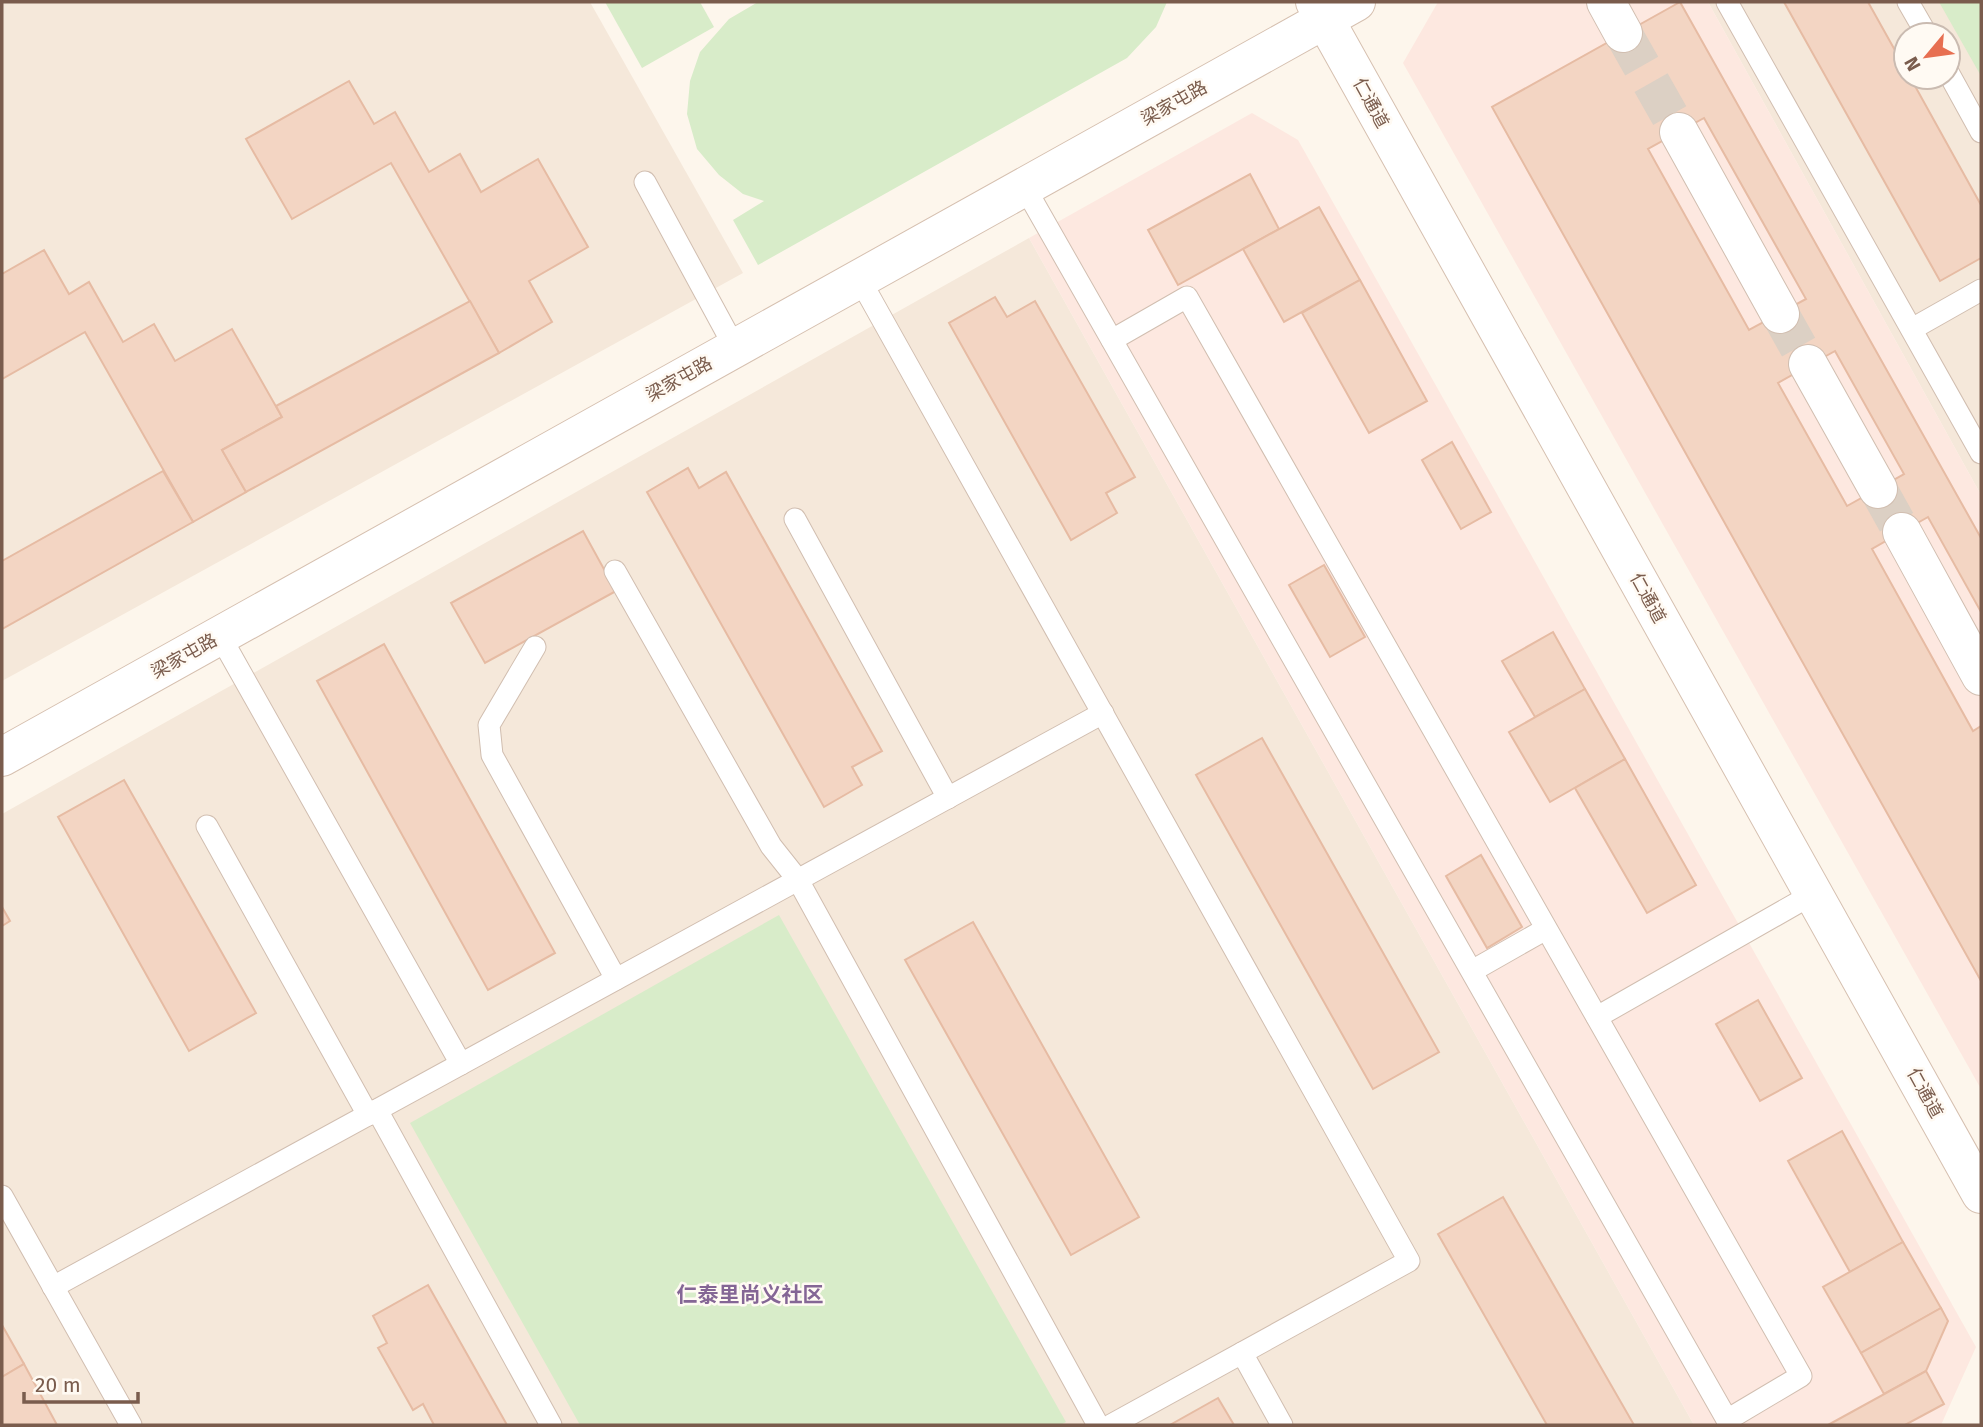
<svg xmlns="http://www.w3.org/2000/svg" width="1983" height="1427" font-family="'Fira Sans','Noto Sans SC',sans-serif">
<style>
.residential{fill:#f5e8da;fill-rule:evenodd}
.commercial{fill:#fde8e0}
.green{fill:#d8ecc9}
.building{fill:#f3d5c3;stroke:#e6bba3;stroke-width:2;fill-rule:evenodd}
.lines{fill:none;stroke-linecap:round;stroke-linejoin:round}
.street-tunnel{stroke:#dcd0c4;stroke-width:38;stroke-dasharray:38 19;stroke-linecap:butt}
.lane-casing{stroke:#d1beb0;stroke-width:23}
.street-casing{stroke:#d1beb0;stroke-width:40}
.secondary-casing{stroke:#d6c0b0;stroke-width:40}
.lane{stroke:#fff;stroke-width:21}
.street{stroke:#fff;stroke-width:38}
.secondary{stroke:#fff;stroke-width:38}
.labels{text-anchor:middle;dominant-baseline:central;stroke-width:5;stroke-linejoin:round;paint-order:stroke}
.street-label{font-size:18px;fill:#7a5c4d;stroke:#fffaf3}
.quarter-label{font-size:21px;font-weight:bold;fill:#846695;stroke:#fffaf3}
</style>
<rect width="100%" height="100%" fill="#fdf6ec"/>
<g class="residential">
<polygon points="2,2 590,2 743,273 2,681"/>
<path d="M1708,2h273v493zM1906,35h42v42h-42z"/>
<polygon points="1029,238 1694,1425 2,1425 2,814"/>
</g>
<g class="commercial">
<polygon points="1438,2 1708,2 1981,495 1981,1089 1403,63"/>
<polygon points="1252,113 1298,140 1976,1347 1941,1425 1694,1425 1029,238"/>
</g>
<g class="green">
<polygon points="605,2 700,2 714,27 642,68"/>
<polygon points="758,2 1167,2 1156,27 1127,58 758,265 733,220 764,201 743,194 719,175 697,149 687,114 690,81 700,52 729,19"/>
<polygon points="1939,2 1981,2 1981,76"/>
<polygon points="779,915 1066,1422 1060,1425 580,1425 410,1123"/>
</g>
<g class="building">
<path d="M1680,2l301,536v74l-53,-95 -56,32 101,182 8,-5v255l-489,-874zM1704,118l102,181 -57,31 -101,-181zM1835,351l69,123 -57,32 -69,-123z"/>
<polygon points="1784,2 1868,2 1906,70 1906,77 1910,77 1981,205 1981,258 1940,281"/>
<polygon points="349,81 374,124 395,112 429,172 460,154 481,192 538,159 588,247 529,281 552,322 499,353 391,163 292,219 246,139"/>
<polygon points="1250,174 1279,229 1178,285 1148,230"/>
<polygon points="1319,207 1360,280 1284,322 1243,249"/>
<polygon points="44,250 69,294 89,282 123,342 154,324 175,361 232,329 282,417 222,450 246,492 193,522 85,332 2,379 2,274"/>
<polygon points="1360,280 1427,401 1369,433 1302,313"/>
<polygon points="995,297 1007,317 1035,301 1135,477 1106,493 1117,513 1071,540 949,323"/>
<polygon points="470,301 499,353 246,492 222,450 282,417 276,406"/>
<polygon points="1452,442 1491,512 1461,529 1422,460"/>
<polygon points="688,468 699,488 726,472 882,751 852,767 862,785 824,807 647,492"/>
<polygon points="163,471 193,522 2,629 2,561"/>
<polygon points="583,531 616,591 485,663 451,603"/>
<polygon points="1324,565 1365,637 1330,657 1289,585"/>
<polygon points="1553,632 1585,689 1535,717 1502,661"/>
<polygon points="384,644 555,953 488,990 317,681"/>
<polygon points="1585,689 1625,759 1550,802 1509,732"/>
<polygon points="1262,738 1439,1052 1373,1089 1196,775"/>
<polygon points="1625,759 1696,885 1647,913 1575,788"/>
<polygon points="124,780 256,1013 189,1051 58,817"/>
<polygon points="1481,855 1522,927 1487,948 1446,876"/>
<polygon points="2,907 10,921 2,926"/>
<polygon points="973,922 1139,1217 1071,1255 905,960"/>
<polygon points="1758,1000 1802,1078 1760,1101 1716,1024"/>
<polygon points="1842,1131 1903,1242 1850,1272 1788,1161"/>
<polygon points="1503,1197 1634,1425 1547,1425 1438,1234"/>
<polygon points="1903,1242 1941,1308 1861,1353 1823,1287"/>
<polygon points="428,1285 507,1425 434,1425 423,1404 413,1410 378,1348 387,1343 373,1316"/>
<polygon points="1941,1308 1948,1321 1926,1371 1884,1394 1861,1353"/>
<polygon points="2,1325 24,1364 2,1377"/>
<polygon points="24,1364 57,1425 2,1425 2,1377"/>
<polygon points="1926,1371 1944,1404 1905,1425 1828,1425"/>
<polygon points="1218,1398 1234,1425 1170,1425"/>
</g>
<g class="lines">
<g class="street-tunnel">
<polyline points="1623,33 1679,132"/>
<polyline points="1780,314 1808,364"/>
<polyline points="1878,489 1902,532"/>
</g>
<g class="lane-casing">
<g id="lane">
<polyline points="1727,2 1981,453"/>
<polyline points="1908,2 1927,35"/>
<polyline points="1948,72 1981,132"/>
<polyline points="645,182 735,348"/>
<polyline points="1024,186 1730,1425"/>
<polyline points="859,278 1409,1261 1111,1425"/>
<polyline points="1912,329 1981,290"/>
<polyline points="1112,340 1187,297 1801,1376 1727,1420"/>
<polyline points="795,519 948,798"/>
<polyline points="615,571 771,846 798,880 1098,1425"/>
<polyline points="220,636 461,1064"/>
<polyline points="535,647 489,725 492,755 616,979"/>
<polyline points="207,826 368,1115"/>
<polyline points="1472,971 1546,929"/>
<polyline points="1597,1017 1813,894"/>
<polyline points="377,1110 551,1425"/>
<polyline points="2,1196 131,1425"/>
<polyline points="53,1287 1103,713"/>
<polyline points="1242,1353 1282,1425"/>
</g>
</g>
<g class="street-casing">
<g id="street">
<polyline points="1606,2 1623,33"/>
<polyline points="1679,132 1780,314"/>
<polyline points="1808,364 1878,489"/>
<polyline points="1902,532 1981,676"/>
</g>
</g>
<g class="secondary-casing">
<g id="secondary">
<polyline points="1315,2 1981,1194"/>
<polyline points="2,757 1356,2"/>
</g>
</g>
<use href="#lane" class="lane"/>
<use href="#street" class="street"/>
<use href="#secondary" class="secondary"/>
</g>
<g class="labels">
<g class="street-label">
<text transform="translate(1174 103) rotate(-29)">梁家屯路</text>
<text transform="translate(1371 103) rotate(61)">仁通道</text>
<text transform="translate(679 379) rotate(-29)">梁家屯路</text>
<text transform="translate(1648 598) rotate(61)">仁通道</text>
<text transform="translate(184 656) rotate(-29)">梁家屯路</text>
<text transform="translate(1925 1093) rotate(61)">仁通道</text>
</g>
<g class="quarter-label">
<text x="750" y="1295">仁泰里尚义社区</text>
</g>
</g>
<rect width="1983" height="1427" fill="none" stroke="#7a5c4d" stroke-width="7"/>
<g transform="translate(1927 56) rotate(241)"><circle r="33" fill="#fffaf3" stroke="#cabbb1" stroke-width="2"/>
<path d="M0-5L12 26L0 18L-12 26Z" fill="#e76f51"/>
<text y="-10" font-size="19" font-weight="bold" text-anchor="middle" fill="#7a5c4d">N</text>
</g>
<path d="M24 1392v10h114v-10" fill="none" stroke="#7a5c4d" stroke-width="3.5"/>
<text x="35" y="1392" font-size="21" fill="#7a5c4d" stroke="#fffaf3" stroke-width="5" paint-order="stroke">20 m</text>
</svg>
